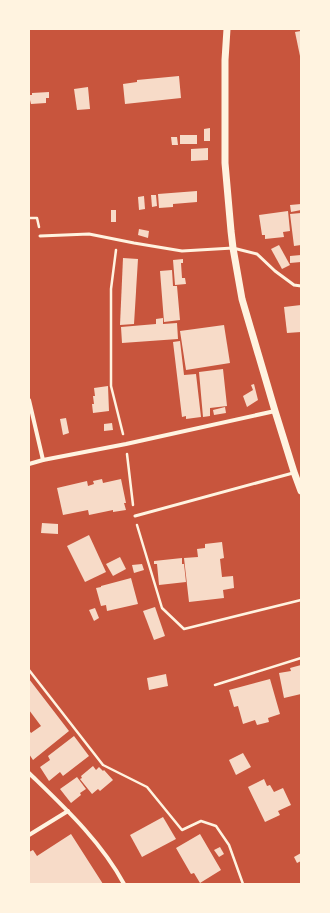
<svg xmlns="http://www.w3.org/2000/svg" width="330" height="913" font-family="Ubuntu,sans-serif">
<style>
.building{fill:#f7dbc8}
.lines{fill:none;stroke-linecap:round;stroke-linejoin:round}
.path{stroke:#fff3e0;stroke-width:2.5}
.service{stroke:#fff3e0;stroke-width:3}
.minor{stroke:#fff3e0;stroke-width:4}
.tertiary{stroke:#fff3e0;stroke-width:7}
</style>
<rect width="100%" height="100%" fill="#c8553d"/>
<g class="building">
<polygon points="301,31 301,56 300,56 295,32"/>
<polygon points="179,76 181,98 125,104 123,84 137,82 137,80"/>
<polygon points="88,87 90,109 77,110 74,89"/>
<polygon points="49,92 49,98 46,98 46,103 31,104 30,100 29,100 29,95 32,95 32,93"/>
<polygon points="210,128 210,141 204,141 204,129"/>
<rect x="180" y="135" width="17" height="9"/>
<polygon points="171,137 177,137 178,145 172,145"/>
<polygon points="208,148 208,160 191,161 191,149"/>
<polygon points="197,191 197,202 173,204 173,207 159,208 158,194"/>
<polygon points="151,195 156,195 157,206 152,207"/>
<polygon points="144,196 145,209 139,210 138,197"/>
<polygon points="301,204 301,210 291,212 290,205"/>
<rect x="111" y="210" width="5" height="12"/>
<polygon points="288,211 290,231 283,232 284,237 265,239 265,235 262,235 259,215"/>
<polygon points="301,213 301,245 294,246 290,214"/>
<polygon points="139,229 149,231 148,238 138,235"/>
<polygon points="279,245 290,265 282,269 271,249"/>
<polygon points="301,255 301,262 290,263 290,256"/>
<polygon points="123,258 138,259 134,324 120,325"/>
<polygon points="183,259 183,263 181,263 182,278 185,278 186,284 175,285 173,260"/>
<polygon points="172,270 173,286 177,286 180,320 164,322 160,271"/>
<polygon points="301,305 301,332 287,333 284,307"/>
<polygon points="163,318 163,324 177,323 178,339 122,343 121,327 156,324 156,319"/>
<polygon points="224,325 230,363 186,370 180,331"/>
<polygon points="180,341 184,375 196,374 201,417 186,419 186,416 182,417 173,342"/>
<polygon points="223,369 227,406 210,408 210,416 203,417 199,372"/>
<polygon points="254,384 258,400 247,407 243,396 253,390 251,385"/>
<polygon points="108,386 109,411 93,413 92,404 94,404 93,396 95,396 94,388"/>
<polygon points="225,407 226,413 214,415 213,410"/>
<polygon points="66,418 69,433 63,435 60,419"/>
<polygon points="112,423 113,430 104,431 104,424"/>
<polygon points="102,479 103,483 121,479 126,503 124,503 126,510 113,512 113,510 89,515 88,510 63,515 57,488 87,481 88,486 94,484 93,481"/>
<polygon points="42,523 58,524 58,534 41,533"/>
<polygon points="89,535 106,572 85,582 67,546"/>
<polygon points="222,542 224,558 220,559 222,577 233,576 234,588 223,590 224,598 189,602 184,558 198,557 197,549 205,548 205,544"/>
<polygon points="120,557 126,569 113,576 106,564"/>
<polygon points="182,558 182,564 184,564 186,582 159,585 157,564 154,564 154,561"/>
<polygon points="142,564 144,570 134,573 132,565"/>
<polygon points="131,578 138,604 107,611 106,605 101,606 96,588 101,587 101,586"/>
<polygon points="155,607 165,636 154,640 143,611"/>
<polygon points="95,608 99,618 94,621 89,610"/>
<polygon points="301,665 301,694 284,698 279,673 291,671 290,668"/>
<polygon points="166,674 168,686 149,690 147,678"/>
<polygon points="29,679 69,731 33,760 29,754 29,730 31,733 41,726 29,710"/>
<polygon points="270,679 280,714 268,718 269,722 257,725 255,720 243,724 238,706 234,707 229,690"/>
<polygon points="74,736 89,756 63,776 60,772 49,781 40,767 50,760 48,756"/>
<polygon points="243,753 251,767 236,775 229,760"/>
<polygon points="93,766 96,770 99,767 103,771 104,770 113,780 100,791 98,789 92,794 80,779 82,778 81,776"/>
<polygon points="77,777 86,789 80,793 81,795 71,803 60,789"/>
<polygon points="264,779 267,786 270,785 274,792 283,788 291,805 278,811 280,815 265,822 248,787"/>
<polygon points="163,817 176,839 142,857 130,835"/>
<polygon points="71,834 103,884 29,884 29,852 33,850 37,856"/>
<polygon points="200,834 221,870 200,883 194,873 191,874 176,848"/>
<polygon points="220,847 224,854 219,857 214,850"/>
<polygon points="301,853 301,861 297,863 294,857"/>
</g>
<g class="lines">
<g class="path">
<polyline points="29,218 37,218 39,227"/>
<polyline points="116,250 111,289 111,386 123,434"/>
<polyline points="127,454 133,505"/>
<polyline points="137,525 162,608 184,629 301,600"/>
<polyline points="29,670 103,765 147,787 182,830 201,821 216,826 229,845 243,884"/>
<polyline points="215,685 301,658"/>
</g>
<g class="service">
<polyline points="40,236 89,234 134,243 182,251 233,248 257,254 275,271 294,285 301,286"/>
<polyline points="135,516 293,473"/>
</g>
<g class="minor">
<polyline points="29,400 43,460"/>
<polyline points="29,464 43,460 126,444 275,411"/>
<path d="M29,773c34,33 72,68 95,111"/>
<polyline points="29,835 68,811"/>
</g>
<polyline class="tertiary" points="227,29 225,60 225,163 231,231 233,248 242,299 275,411 294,472 301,491"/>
</g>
<rect width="330" height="913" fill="none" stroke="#fff3e0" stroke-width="60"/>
</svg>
